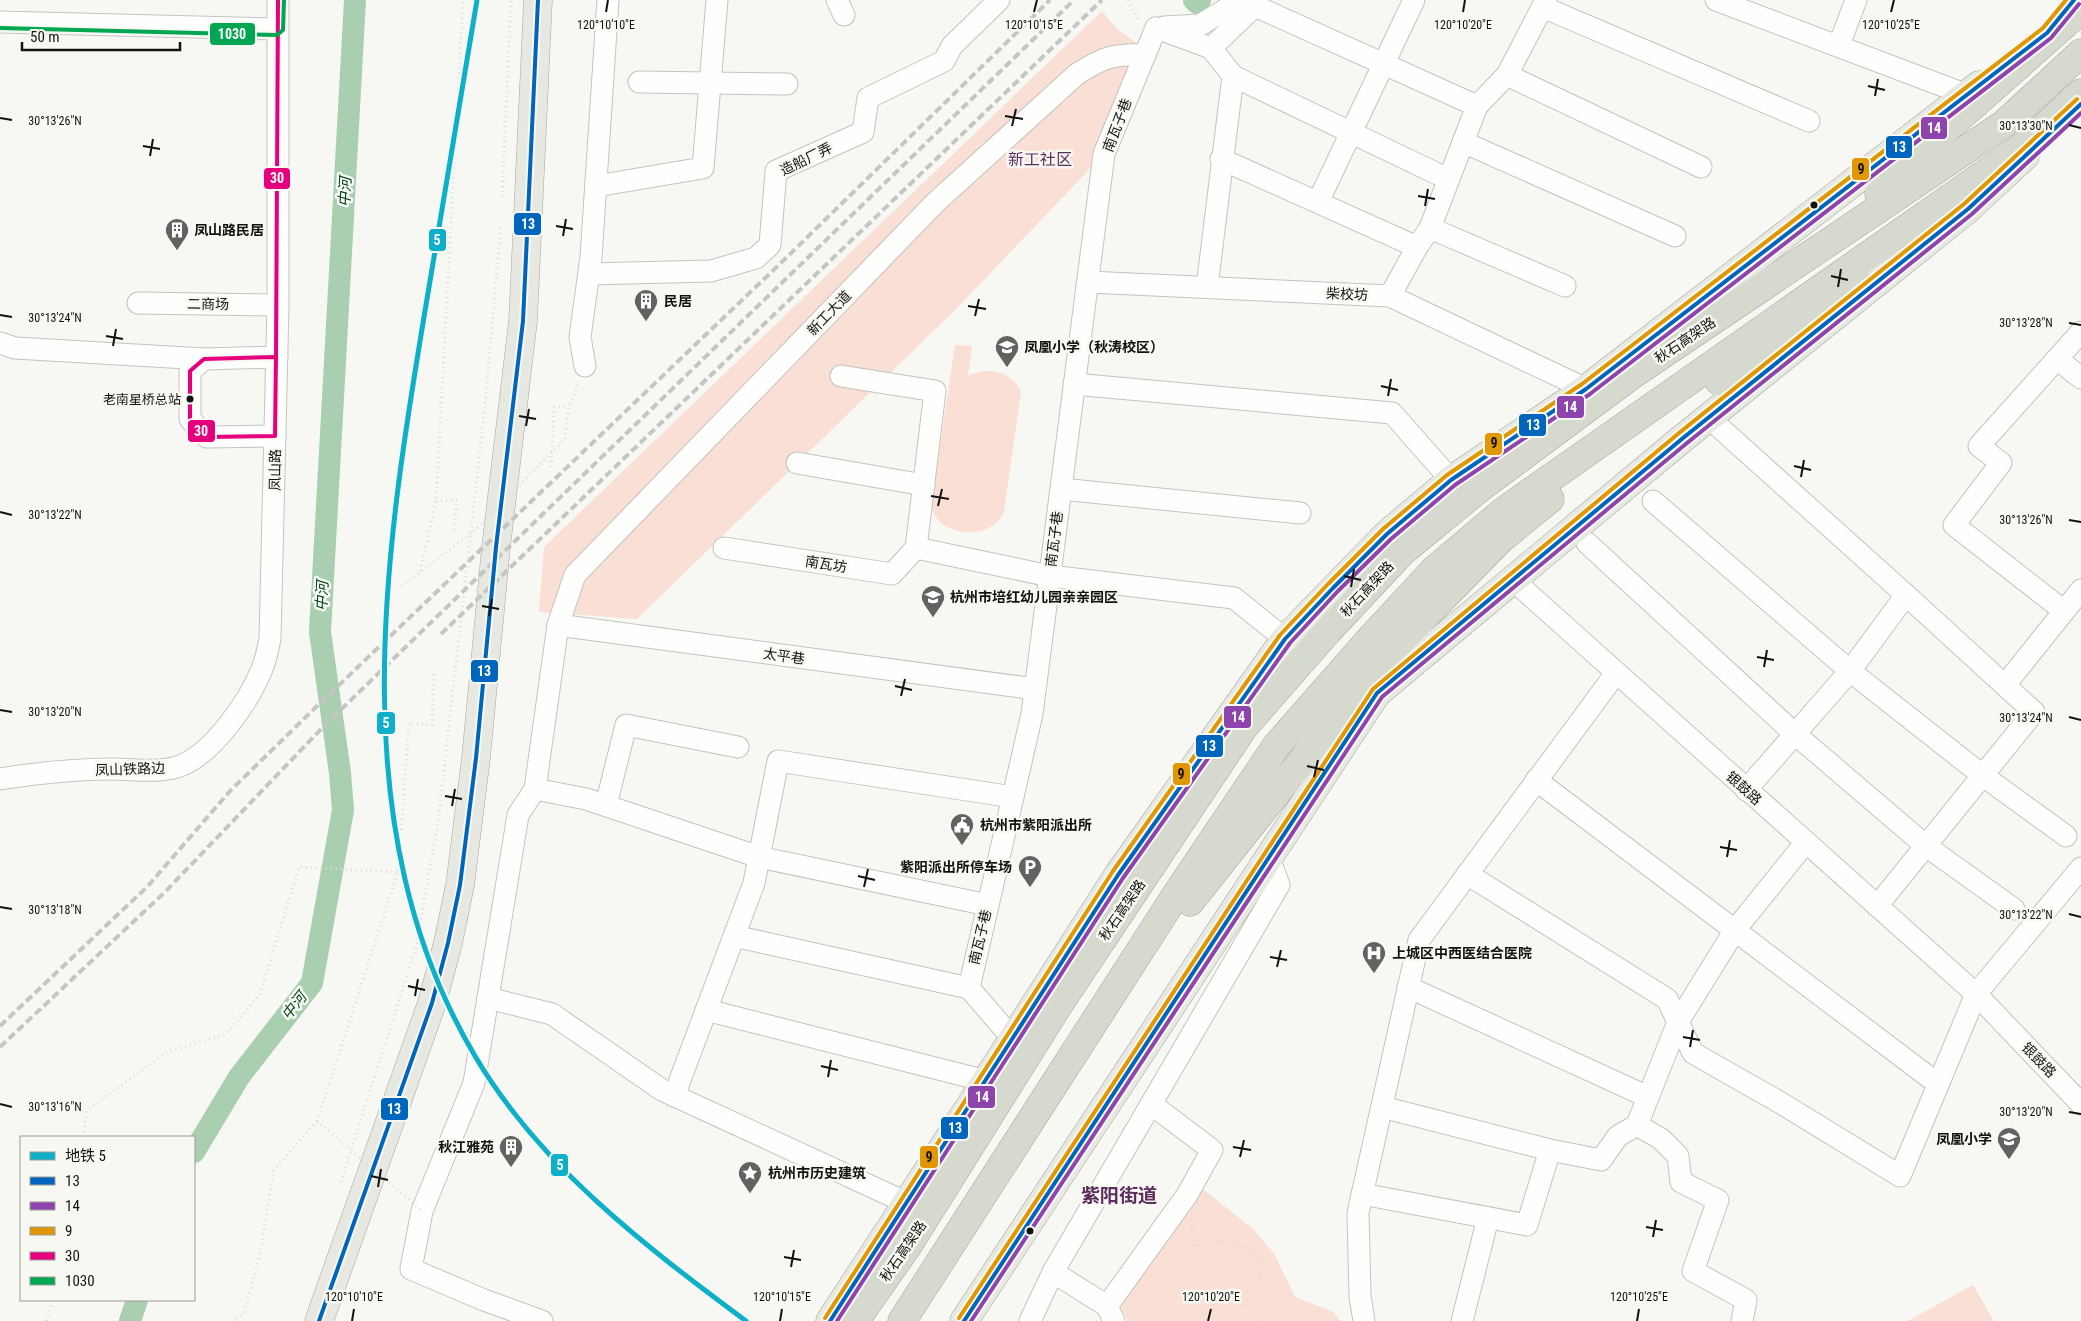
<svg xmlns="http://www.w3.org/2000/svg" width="2081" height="1321" font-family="'Roboto Condensed','Noto Sans SC',sans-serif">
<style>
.green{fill:#f9dfd4}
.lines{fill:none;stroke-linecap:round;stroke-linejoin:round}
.canal{stroke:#a9cfb0;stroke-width:22}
.minor-casing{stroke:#c3c3c1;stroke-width:23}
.major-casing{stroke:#a4a79b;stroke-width:29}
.highway-casing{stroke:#a4a79b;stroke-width:29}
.path{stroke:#dcdcda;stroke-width:3;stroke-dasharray:1 4;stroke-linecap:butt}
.minor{stroke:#fefefd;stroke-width:21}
.major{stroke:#e6e8e1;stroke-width:28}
.highway{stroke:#d6d9ce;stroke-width:28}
.rail{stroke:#c5c5c4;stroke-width:4;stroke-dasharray:8 4;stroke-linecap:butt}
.path-bridge{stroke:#dcdcda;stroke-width:3;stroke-dasharray:1 4;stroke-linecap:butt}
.bus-1-casing{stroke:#f8f8f3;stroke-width:8}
.bus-2-casing{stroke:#f8f8f3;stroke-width:8}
.bus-3-casing{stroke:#f8f8f3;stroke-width:8}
.bus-4-casing{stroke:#f8f8f3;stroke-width:8}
.bus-5-casing{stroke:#f8f8f3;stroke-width:8}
.bus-1{stroke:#0065bd;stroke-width:4}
.bus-2{stroke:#8e44ad;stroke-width:4}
.bus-3{stroke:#e09702;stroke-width:4}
.bus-4{stroke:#e5007d;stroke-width:4}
.bus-5{stroke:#00a651;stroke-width:4}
.metro-1-casing{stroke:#f8f8f3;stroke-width:9}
.metro-1{stroke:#0db0c8;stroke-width:5}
.ticks{fill:none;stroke:#121210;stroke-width:2}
.bus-dot{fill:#121210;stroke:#f8f8f3;stroke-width:2}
.labels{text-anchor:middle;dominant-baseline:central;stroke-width:5;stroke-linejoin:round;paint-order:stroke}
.bus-label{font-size:13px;fill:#121210;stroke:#f8f8f3;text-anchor:end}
.street-label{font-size:14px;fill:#121210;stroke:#f8f8f3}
.poi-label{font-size:14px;font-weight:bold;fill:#121210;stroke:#f8f8f3;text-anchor:start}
.water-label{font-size:15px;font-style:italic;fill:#01431c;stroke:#f8f8f3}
.quarter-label{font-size:16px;fill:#5c2d5f;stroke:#f8f8f3}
.district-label{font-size:19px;font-weight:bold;fill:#5c2d5f;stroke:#f8f8f3}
.ticks-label{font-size:12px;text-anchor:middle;fill:#121210;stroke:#f8f8f3;stroke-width:5;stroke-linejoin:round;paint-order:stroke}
.line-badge{stroke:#f8f8f3;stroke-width:2}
.badge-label{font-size:14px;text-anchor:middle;font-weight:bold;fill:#fff}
.pale-badge-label{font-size:14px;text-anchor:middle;font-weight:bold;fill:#111}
</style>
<rect width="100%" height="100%" fill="#f7f7f4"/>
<g class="green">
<polygon points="1102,11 1117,29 1147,51 1104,154 957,308 637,619 539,612 544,547"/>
<path d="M955,345l17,1 -4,30c19,-10 44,-5 53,16l-17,119c-11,31 -65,27 -73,-4z"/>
<polygon points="1195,1183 1252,1228 1274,1253 1295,1297 1333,1312 1340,1321 1128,1321 1115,1298"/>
<polygon points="1973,1285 1994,1321 1908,1321"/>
</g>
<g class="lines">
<g class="canal">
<polyline points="1194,0 1197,3 1200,0"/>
<polyline points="194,1152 239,1077 312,983 343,810 340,773 320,632 355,0"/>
<polyline points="130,1321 137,1300"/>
</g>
<g class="minor-casing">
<g id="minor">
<polyline points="837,0 844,15"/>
<polyline points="1716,0 1967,95"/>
<polyline points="1543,7 1809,121"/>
<polyline points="0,22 277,29"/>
<polyline points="1164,27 1200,25 1241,0"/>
<polyline points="1156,28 1211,48 1233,76 1207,287"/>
<polyline points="1839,45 1856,0"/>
<polyline points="1211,48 1255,6 1477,106 1507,75 1701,167"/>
<polyline points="1507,75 1546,0"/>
<polyline points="1233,76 1448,179"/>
<polyline points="639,82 787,84"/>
<polyline points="1463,142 1675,236"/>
<polyline points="1221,159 1417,247"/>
<polyline points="596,186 703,168 717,0"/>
<polyline points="1318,202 1414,0"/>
<polyline points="1430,228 1565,286"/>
<polyline points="589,274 711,271 756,258 770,245 776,171 863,132 868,98 944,61 952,46 999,0"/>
<polyline points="1088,282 1390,296 1586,389"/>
<polyline points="1390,296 1417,247 1430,228 1477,106"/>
<polyline points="138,303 278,305"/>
<polyline points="0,343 15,348 204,359"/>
<polyline points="2057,359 2081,378"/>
<polyline points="585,366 580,337 591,257 608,0"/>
<polyline points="841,376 935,391 916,548 1050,576 1234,598 1285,639"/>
<polyline points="1074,384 1392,413 1451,480"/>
<polyline points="1709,418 1906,595 1850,671 1746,790"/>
<polyline points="275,436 207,437 190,419 190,371 204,359 277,357"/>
<polyline points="797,463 924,485"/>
<polyline points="1061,489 1300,513"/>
<polyline points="1653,501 1850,671 1982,775 2066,836"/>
<polyline points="1587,543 1795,734 1926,846 2014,909"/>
<polyline points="724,548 892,574 916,548"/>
<polyline points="1513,580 1976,994 2081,1104"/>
<polyline points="2064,611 1954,525 2001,463 1979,446 2081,332"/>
<path d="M558,625l17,-50 361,-373 141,-128c25,-16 37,-21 68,-19"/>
<polyline points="2005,685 2081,590"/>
<path d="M0,779c37,-6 76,-10 113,-10 22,0 43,4 64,-2 35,-11 72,-66 85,-98 4,-10 6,-20 8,-30l8,-334v-305"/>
<polyline points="1536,780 1938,1084"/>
<polyline points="535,789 586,799 759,857 988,905"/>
<polyline points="606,805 626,725 738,747"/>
<polyline points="1467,874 1667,999 1693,1053 1781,1103 1900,1176 1976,994 2081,868"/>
<polyline points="1877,906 2034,712 1906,595"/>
<polyline points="734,936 969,988"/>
<polyline points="1408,987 1648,1097"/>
<polyline points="488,998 552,1014 662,1090 907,1203"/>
<polyline points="706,1010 986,1081"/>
<polyline points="1013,1039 969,988 1032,714 1104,154 1156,28"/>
<polyline points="674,1096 754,883 778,761 1013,797"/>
<polyline points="1382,1107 1550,1150"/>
<polyline points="1637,1125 1661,1139 1678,1156 1681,1182 1718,1200 1693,1271 1746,1300 1742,1321"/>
<polyline points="1362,1194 1527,1225 1550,1150 1601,1160 1618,1136 1637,1125 1678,1022 1735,930 1806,842"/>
<polyline points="1053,1272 1107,1306 1114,1321"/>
<polyline points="1107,1306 1187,1195 1212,1150 1151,1104"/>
<polyline points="542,1321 484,1300 411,1269 422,1211 474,1083 518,815 535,789 558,625 1035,689"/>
<polyline points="1030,1321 1053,1272 1279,885 1269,858"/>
<polyline points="1364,1321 1360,1296 1358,1213 1419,940 1616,673"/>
<polyline points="1462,1321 1488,1218"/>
</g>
</g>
<g class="major-casing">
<g id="major">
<polyline points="319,1321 432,1003 448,943 460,885 476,758 496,547 523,321 538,0"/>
<polyline points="830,1321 970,1106 1118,875 1285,639 1387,534 1451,480 1586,389 1979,85"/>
<polyline points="964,1321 1377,693 1683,438 1968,209 2025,156"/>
</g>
</g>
<g class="highway-casing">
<g id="highway">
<polyline points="1879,194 1924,149 2081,10"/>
<polyline points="1719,381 1805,324 1859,282"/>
<polyline points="1190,902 1297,767 1363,679 1502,538 1550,499"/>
<polyline points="855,1321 907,1247 1056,1009 1244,727 1328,631 1402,552 1481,487 1632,375 2004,124 2081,53"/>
<polyline points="902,1321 1181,887 1277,745 1370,639 1434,570 1505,510 2024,146 2081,93"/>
</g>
</g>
<g class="path">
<polyline points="1128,0 1138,19"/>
<polyline points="502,197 511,0"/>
<polyline points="565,439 569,407 578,384"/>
<polyline points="551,467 554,407 569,407"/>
<polyline points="436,501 457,500 453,534"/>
<polyline points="420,571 436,501 463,0"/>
<polyline points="83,1137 87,1110 167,1052 226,1034 260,994 299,867 398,872"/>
<polyline points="341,1182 416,947 438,823 485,405 501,225"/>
<polyline points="1191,1225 1194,1246 1222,1241 1247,1248 1264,1259 1257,1284 1246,1305 1258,1321"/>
<polyline points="47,1321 52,1300"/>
<polyline points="232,1321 244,1313 260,1253 274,1170 317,1121 398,872 409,723 432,725 434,674"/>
</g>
<use href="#minor" class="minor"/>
<use href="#major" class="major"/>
<use href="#highway" class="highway"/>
<g class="rail">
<polyline points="441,634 1102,0"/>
<polyline points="0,1026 147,887 230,791 314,709 785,259 1050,0"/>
<polyline points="0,1047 164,893 324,726 1074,0"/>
</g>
<g class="path-bridge">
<polyline points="402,586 473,532 565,439"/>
<polyline points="317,1121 422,1211"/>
</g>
<g class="bus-1-casing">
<g id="bus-1">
<polyline points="319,1321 432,1003 448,943 460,885 476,758 496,547 523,321 538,0"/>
<polyline points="830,1321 1118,875 1285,639 1333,588 1387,534 1451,480 1586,389 2047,33 2074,0"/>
<polyline points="964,1321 1377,693 1683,438 1968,209 2081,104"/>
</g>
</g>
<g class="bus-2-casing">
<g id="bus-2">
<polyline points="837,1321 1123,878 1290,643 1337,592 1391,539 1455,485 1590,394 2051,38 2079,4"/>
<polyline points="971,1321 1382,697 1687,443 1972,214 2081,113"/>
</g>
</g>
<g class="bus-3-casing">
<g id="bus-3">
<polyline points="825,1318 1113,871 1280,635 1328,584 1383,529 1447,475 1582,384 2043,28 2066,0"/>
<polyline points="959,1318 1373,689 1679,433 1964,204 2077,99"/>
</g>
</g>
<g class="bus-4-casing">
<g id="bus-4">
<polygon points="276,357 275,436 207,437 190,419 190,371 204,359"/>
<polyline points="276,357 278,0"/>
</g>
</g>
<g class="bus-5-casing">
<polyline id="bus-5" points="0,28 277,35 283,30 284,0"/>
</g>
<use href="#bus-1" class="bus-1"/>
<use href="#bus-2" class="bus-2"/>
<use href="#bus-3" class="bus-3"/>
<use href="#bus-4" class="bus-4"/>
<use href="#bus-5" class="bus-5"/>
<g class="metro-1-casing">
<path id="metro-1" d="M477,0c-17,104 -34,208 -52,311 -41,245 -84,519 50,745 65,110 170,190 271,265"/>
</g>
<use href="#metro-1" class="metro-1"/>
</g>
<path class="ticks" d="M606,12l2,-12M1034,12l3,-12M1463,12l2,-12M1891,12l3,-12M1868,86l17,4M1875,96l3,-17M1005,116l18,3M0,118l12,2M2069,125l12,3M1012,126l4,-17M143,146l17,3M150,156l3,-17M1418,196l17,3M1425,206l3,-17M556,226l17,3M563,236l3,-17M1831,276l17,4M1838,287l3,-18M968,306l18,3M0,315l12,2M975,316l4,-17M2069,323l12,2M106,336l17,3M113,346l3,-17M1381,386l17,4M1388,396l3,-17M519,416l17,3M526,426l3,-17M1794,466l17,4M1801,477l3,-17M931,496l18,3M938,506l4,-17M0,512l12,3M2069,520l12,2M1344,576l17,4M1351,587l3,-18M482,606l17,3M489,616l3,-17M1757,657l17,3M1764,667l3,-17M895,686l17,4M901,696l4,-17M0,710l12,2M2069,717l12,3M1307,766l17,4M1314,777l4,-17M445,796l17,3M452,806l3,-17M1720,847l17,3M1727,857l3,-17M858,876l17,4M864,887l4,-18M0,907l12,2M2069,914l12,3M1270,957l17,3M1277,967l4,-17M408,986l17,4M415,996l3,-17M1683,1037l17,3M1690,1047l3,-17M821,1066l17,4M828,1077l3,-17M0,1104l12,3M2069,1112l12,2M1233,1147l18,3M1240,1157l4,-17M371,1176l17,4M378,1187l3,-18M1646,1227l17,3M1653,1237l3,-17M784,1257l17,3M791,1267l3,-17M352,1321l2,-12M780,1321l2,-12M1208,1321l3,-12M1637,1321l2,-12"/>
<defs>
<g id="building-pin" transform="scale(1.25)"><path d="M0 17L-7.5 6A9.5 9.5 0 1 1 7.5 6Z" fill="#626260" stroke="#f8f8f3"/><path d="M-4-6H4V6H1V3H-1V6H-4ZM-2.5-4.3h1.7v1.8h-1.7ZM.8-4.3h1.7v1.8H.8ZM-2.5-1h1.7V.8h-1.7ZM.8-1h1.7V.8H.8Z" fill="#fff"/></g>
<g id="school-pin" transform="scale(1.25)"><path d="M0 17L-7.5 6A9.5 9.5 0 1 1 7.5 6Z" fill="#626260" stroke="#f8f8f3"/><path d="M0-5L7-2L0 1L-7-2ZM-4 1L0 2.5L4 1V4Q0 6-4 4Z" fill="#fff"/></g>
<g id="civic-pin" transform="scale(1.25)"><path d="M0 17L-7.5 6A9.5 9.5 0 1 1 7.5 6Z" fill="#626260" stroke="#f8f8f3"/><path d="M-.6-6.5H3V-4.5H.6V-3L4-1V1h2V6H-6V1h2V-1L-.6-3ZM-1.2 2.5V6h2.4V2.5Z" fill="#fff"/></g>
<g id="parking-pin" transform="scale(1.25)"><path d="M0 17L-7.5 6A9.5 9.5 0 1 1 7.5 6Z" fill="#626260" stroke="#f8f8f3"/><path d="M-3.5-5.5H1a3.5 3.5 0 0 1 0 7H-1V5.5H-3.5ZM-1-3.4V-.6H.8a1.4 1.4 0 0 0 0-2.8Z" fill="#fff"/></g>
<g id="hospital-pin" transform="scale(1.25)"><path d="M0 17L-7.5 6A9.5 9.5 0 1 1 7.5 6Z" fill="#626260" stroke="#f8f8f3"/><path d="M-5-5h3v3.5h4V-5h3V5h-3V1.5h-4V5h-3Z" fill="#fff"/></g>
<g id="sight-pin" transform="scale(1.25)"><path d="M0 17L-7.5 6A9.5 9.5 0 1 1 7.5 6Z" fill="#626260" stroke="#f8f8f3"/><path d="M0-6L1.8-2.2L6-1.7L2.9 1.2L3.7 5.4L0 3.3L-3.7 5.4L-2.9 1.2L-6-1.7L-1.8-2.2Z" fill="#fff"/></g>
</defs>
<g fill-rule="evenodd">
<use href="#building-pin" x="177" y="230"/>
<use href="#building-pin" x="646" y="301"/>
<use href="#school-pin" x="1007" y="347"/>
<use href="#school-pin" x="933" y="597"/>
<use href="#civic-pin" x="962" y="825"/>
<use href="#parking-pin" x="1030" y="867"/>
<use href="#hospital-pin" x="1374" y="953"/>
<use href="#school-pin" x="2009" y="1139"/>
<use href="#building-pin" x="511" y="1147"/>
<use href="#sight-pin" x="750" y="1173"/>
</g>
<g class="bus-dot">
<circle cx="1814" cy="205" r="4.5"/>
<circle cx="190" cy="399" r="4.5"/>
<circle cx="1030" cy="1231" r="4.5"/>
</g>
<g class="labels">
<g class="bus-label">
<text x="181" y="399">老南星桥总站</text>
</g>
<g class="street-label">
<text transform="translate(1117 125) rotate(-69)">南瓦子巷</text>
<text transform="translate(806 159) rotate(-26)">造船厂弄</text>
<text transform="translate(1347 294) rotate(3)">柴校坊</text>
<text transform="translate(208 304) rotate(1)">二商场</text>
<text transform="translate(829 313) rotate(-46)">新工大道</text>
<text transform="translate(1685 340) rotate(-34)">秋石高架路</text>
<text transform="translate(275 470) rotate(-89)">凤山路</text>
<text transform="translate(1054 539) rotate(-83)">南瓦子巷</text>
<text transform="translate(826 564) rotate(9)">南瓦坊</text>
<text transform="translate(1367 589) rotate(-47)">秋石高架路</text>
<text transform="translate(784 656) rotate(8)">太平巷</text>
<text transform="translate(130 769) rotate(-2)">凤山铁路边</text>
<text transform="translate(1744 788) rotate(42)">银鼓路</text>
<text transform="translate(1122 910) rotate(-56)">秋石高架路</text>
<text transform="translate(980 937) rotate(-77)">南瓦子巷</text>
<text transform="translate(2039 1060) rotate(46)">银鼓路</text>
<text transform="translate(903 1251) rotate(-56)">秋石高架路</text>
</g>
<g class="poi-label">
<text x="194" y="230">凤山路民居</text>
<text x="664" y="301">民居</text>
<text x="1024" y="347">凤凰小学（秋涛校区）</text>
<text x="950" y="597">杭州市培红幼儿园亲亲园区</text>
<text x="980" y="825">杭州市紫阳派出所</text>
<text x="1012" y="867" text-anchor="end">紫阳派出所停车场</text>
<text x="1392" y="953">上城区中西医结合医院</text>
<text x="1992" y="1139" text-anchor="end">凤凰小学</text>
<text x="494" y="1147" text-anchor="end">秋江雅苑</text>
<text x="768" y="1173">杭州市历史建筑</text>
</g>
<g class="water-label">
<text transform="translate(345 192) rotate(-87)">中河</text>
<text transform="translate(322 596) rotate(-87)">中河</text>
<text transform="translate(294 1006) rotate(-52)">中河</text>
</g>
<g class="quarter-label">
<text x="1040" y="159">新工社区</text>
</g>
<g class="district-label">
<text x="1119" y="1195">紫阳街道</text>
</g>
</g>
<g class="ticks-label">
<text x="606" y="29">120°10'10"E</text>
<text x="1034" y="29">120°10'15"E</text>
<text x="1463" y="29">120°10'20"E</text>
<text x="1891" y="29">120°10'25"E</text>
<text x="55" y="125">30°13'26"N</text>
<text x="2026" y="130">30°13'30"N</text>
<text x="55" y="322">30°13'24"N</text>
<text x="2026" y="327">30°13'28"N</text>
<text x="55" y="519">30°13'22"N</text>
<text x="2026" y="524">30°13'26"N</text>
<text x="55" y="716">30°13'20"N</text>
<text x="2026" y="722">30°13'24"N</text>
<text x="55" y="914">30°13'18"N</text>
<text x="2026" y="919">30°13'22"N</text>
<text x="55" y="1111">30°13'16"N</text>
<text x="2026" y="1116">30°13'20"N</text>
<text x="354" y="1301">120°10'10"E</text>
<text x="782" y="1301">120°10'15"E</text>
<text x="1211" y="1301">120°10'20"E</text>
<text x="1639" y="1301">120°10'25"E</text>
</g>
<g class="line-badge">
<rect x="209" y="22" width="47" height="24" rx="5" fill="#00a651"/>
<rect x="1920" y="116" width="28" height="24" rx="5" fill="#8e44ad"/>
<rect x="1885" y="135" width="28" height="24" rx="5" fill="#0065bd"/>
<rect x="1851" y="157" width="19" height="24" rx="5" fill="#e09702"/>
<rect x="263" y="167" width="28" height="23" rx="5" fill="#e5007d"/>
<rect x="513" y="212" width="29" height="24" rx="5" fill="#0065bd"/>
<rect x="428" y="228" width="19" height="24" rx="5" fill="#0db0c8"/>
<rect x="1556" y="395" width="29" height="24" rx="5" fill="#8e44ad"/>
<rect x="1518" y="413" width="29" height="24" rx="5" fill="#0065bd"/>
<rect x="187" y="419" width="29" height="24" rx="5" fill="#e5007d"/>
<rect x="1484" y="432" width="19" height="24" rx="5" fill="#e09702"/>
<rect x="470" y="659" width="29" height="24" rx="5" fill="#0065bd"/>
<rect x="1223" y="705" width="29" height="24" rx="5" fill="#8e44ad"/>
<rect x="376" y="711" width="20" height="24" rx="5" fill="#0db0c8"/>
<rect x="1195" y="734" width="29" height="24" rx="5" fill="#0065bd"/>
<rect x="1172" y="762" width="19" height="24" rx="5" fill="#e09702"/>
<rect x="967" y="1085" width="29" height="24" rx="5" fill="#8e44ad"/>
<rect x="380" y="1097" width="29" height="24" rx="5" fill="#0065bd"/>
<rect x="940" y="1116" width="29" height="24" rx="5" fill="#0065bd"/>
<rect x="919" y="1145" width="20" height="24" rx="5" fill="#e09702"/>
<rect x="550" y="1153" width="19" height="24" rx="5" fill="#0db0c8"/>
</g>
<g class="badge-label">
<text x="232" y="39">1030</text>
<text x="1934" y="133">14</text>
<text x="1899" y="152">13</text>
<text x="277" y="183">30</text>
<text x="528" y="229">13</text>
<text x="437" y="245">5</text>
<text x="1570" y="412">14</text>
<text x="1533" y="430">13</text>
<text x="201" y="436">30</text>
<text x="484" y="676">13</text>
<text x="1238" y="722">14</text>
<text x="386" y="728">5</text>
<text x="1209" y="751">13</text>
<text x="982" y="1102">14</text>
<text x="394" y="1114">13</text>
<text x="955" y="1133">13</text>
<text x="560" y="1170">5</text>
</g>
<g class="pale-badge-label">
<text x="1861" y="174">9</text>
<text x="1494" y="448">9</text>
<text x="1181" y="779">9</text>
<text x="929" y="1162">9</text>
</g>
<rect x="20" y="1136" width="175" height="165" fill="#f8f8f3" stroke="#9c9c98"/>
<rect x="30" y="1152" width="25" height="8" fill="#0db0c8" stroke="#9c9c98"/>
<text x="65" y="1161" font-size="15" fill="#121210">地铁 5</text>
<rect x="30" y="1177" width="25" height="8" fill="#0065bd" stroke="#9c9c98"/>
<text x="65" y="1186" font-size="15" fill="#121210">13</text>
<rect x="30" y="1202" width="25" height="8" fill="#8e44ad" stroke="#9c9c98"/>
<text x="65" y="1211" font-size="15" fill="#121210">14</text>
<rect x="30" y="1227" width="25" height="8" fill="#e09702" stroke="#9c9c98"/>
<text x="65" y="1236" font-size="15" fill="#121210">9</text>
<rect x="30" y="1252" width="25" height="8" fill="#e5007d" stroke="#9c9c98"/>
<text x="65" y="1261" font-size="15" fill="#121210">30</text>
<rect x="30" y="1277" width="25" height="8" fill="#00a651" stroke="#9c9c98"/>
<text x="65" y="1286" font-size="15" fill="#121210">1030</text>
<path d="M22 42v8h158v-8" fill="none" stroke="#121210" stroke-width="2.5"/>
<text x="30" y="42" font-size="15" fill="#121210" stroke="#f8f8f3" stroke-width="4" paint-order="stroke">50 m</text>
</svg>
